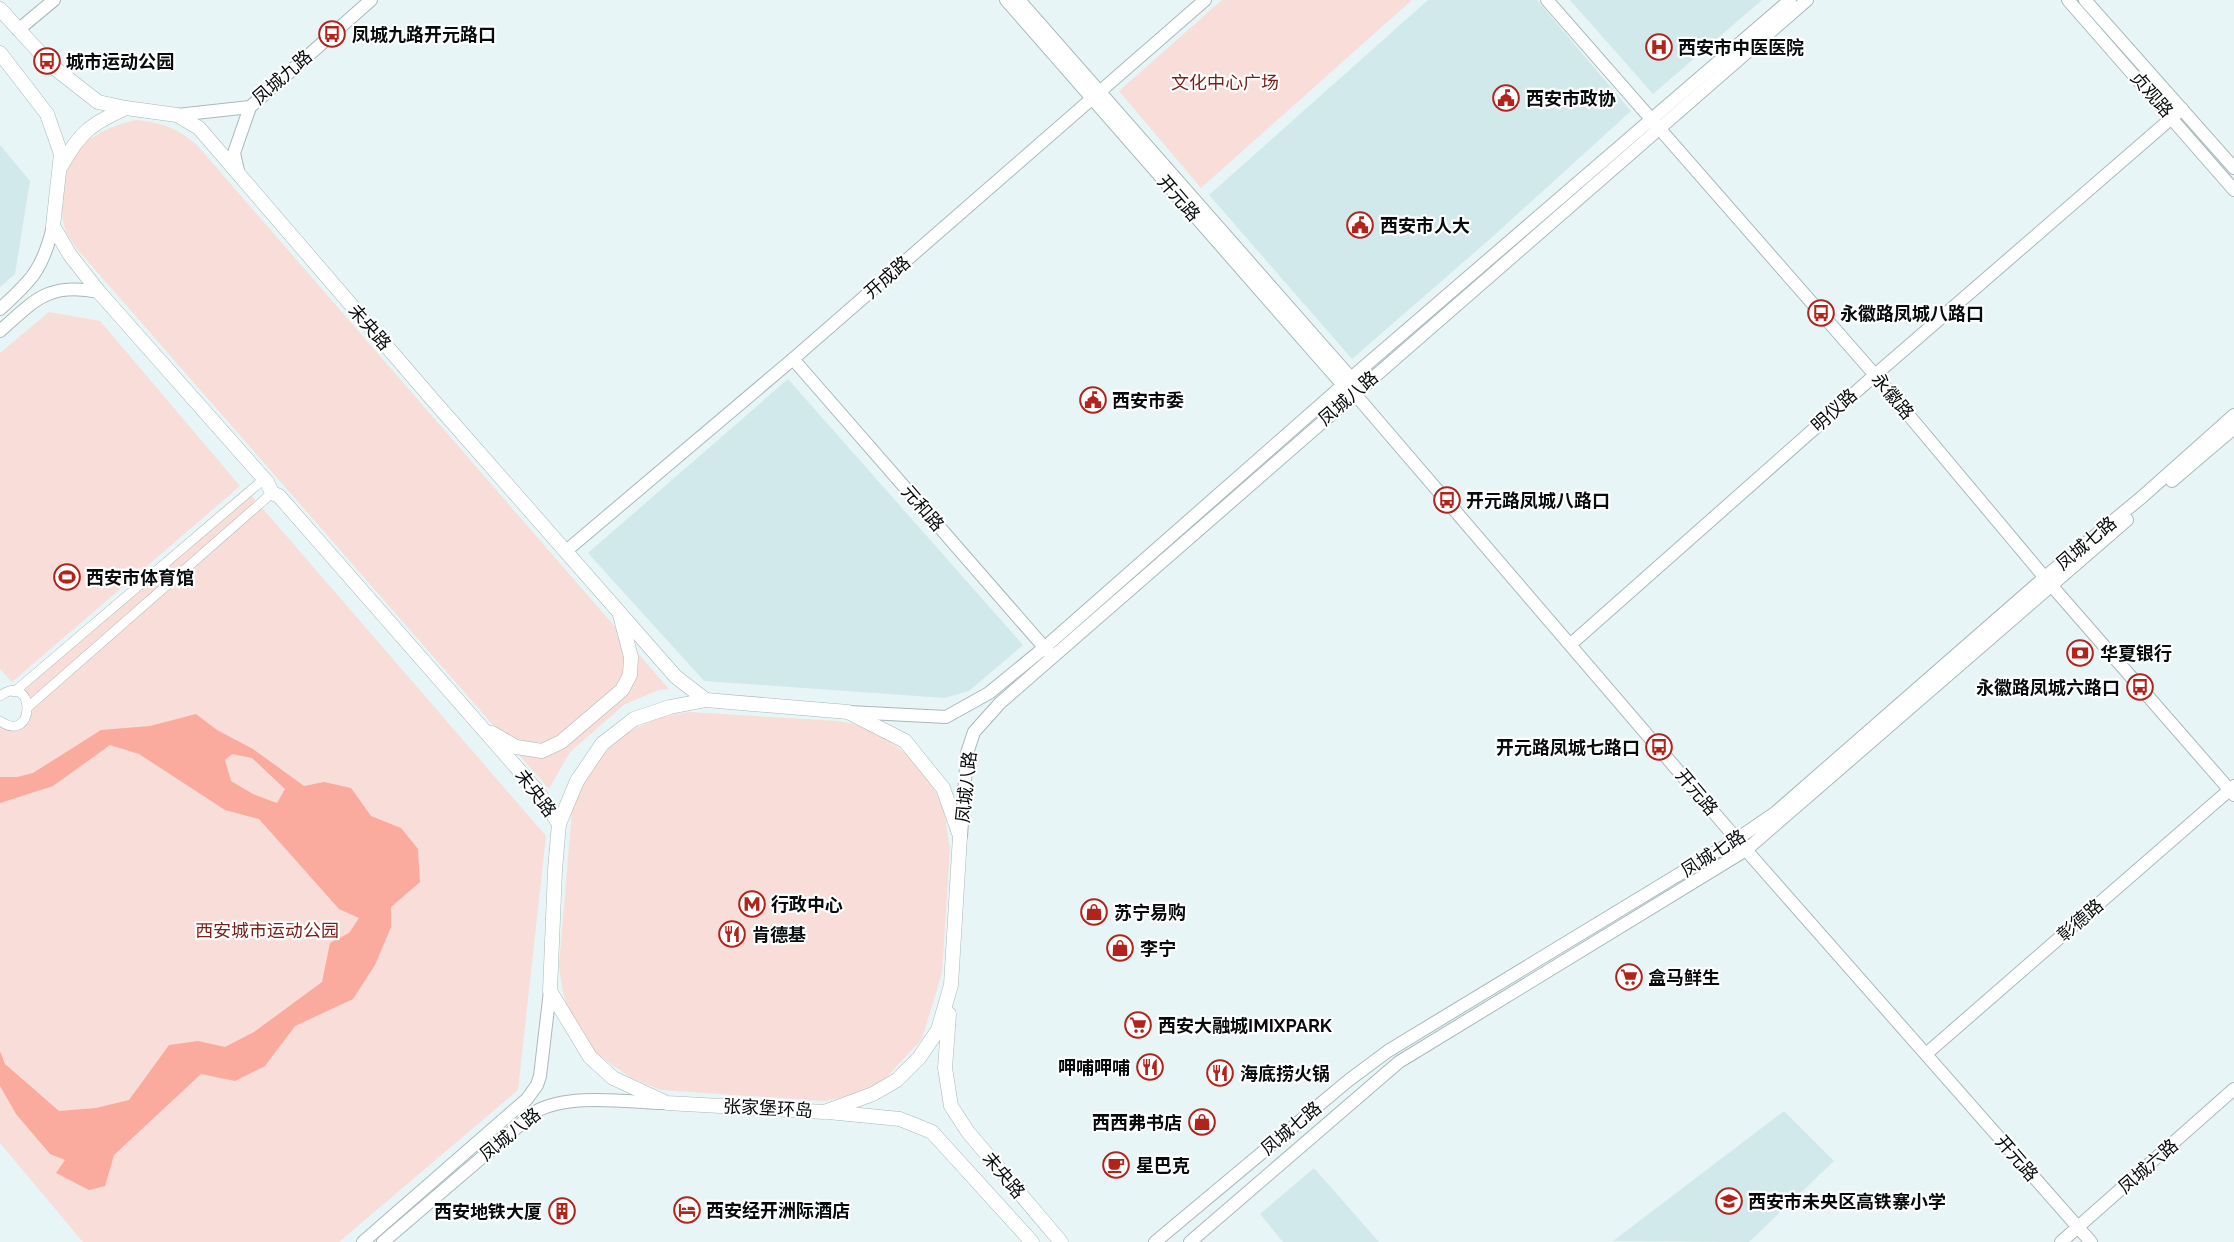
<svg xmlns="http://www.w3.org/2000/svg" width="2234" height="1242" font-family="Raleway,'Noto Sans SC',sans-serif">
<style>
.built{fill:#d2e9eb}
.green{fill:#f9ddd9}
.water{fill:#fbaa9e;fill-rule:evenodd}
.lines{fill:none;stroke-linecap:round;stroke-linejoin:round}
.street-casing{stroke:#aab8b9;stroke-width:10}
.secondary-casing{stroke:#aab8b9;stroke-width:14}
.primary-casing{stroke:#aab8b9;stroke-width:15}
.street{stroke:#fff;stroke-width:9}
.secondary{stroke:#fff;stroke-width:12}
.primary{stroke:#fff;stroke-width:14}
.labels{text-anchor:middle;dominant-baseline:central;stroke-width:4.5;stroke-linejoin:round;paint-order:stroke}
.poi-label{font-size:18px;font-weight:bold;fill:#080c0d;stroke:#fff;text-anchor:start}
.street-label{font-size:18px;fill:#080c0d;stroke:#fff}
.park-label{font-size:18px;fill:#7a1e18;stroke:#fff}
</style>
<rect width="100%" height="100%" fill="#e7f5f6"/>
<g class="built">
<polygon points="1428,0 1537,0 1631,111 1490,239 1352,359 1209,195"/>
<polygon points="1570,0 1762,0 1653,94"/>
<polygon points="0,145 30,181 15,274 0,287"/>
<polygon points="788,379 1023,645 969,691 945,698 704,681 588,553"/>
<polygon points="1784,1111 1834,1161 1749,1242 1613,1241"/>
<polygon points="1314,1168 1379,1242 1283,1242 1260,1214"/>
</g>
<g class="green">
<polygon points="1222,0 1412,0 1201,188 1119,91"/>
<path d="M136,120c26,3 39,7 60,24l473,545 -10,1 -34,14 -55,48 -21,37 -472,-540c-4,-7 -10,-13 -12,-20 -8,-29 -1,-71 25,-90 14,-10 29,-15 46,-19z"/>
<polygon points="49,312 100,321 240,486 12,682 0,669 0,353"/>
<path d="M245,488l301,348 -28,254 -179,152h-256l-83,-99v-416l10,3c29,-14 27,-22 10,-47z"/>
<path d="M689,712l149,9 16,3 30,13 25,19 17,19 10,18 8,18 6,38 -8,124 -20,66 -39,42 -30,14 -28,6 -164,-11 -30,-12 -34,-24 -16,-19 -11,-21 -7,-21 -4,-27 13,-155c19,-58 56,-91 117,-99z"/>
</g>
<path class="water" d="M196,714l21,16 36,19 51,37 20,-4 27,6 20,28 30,12 17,21 2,33 -29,25v20l-16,38 -22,34 -58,27 -30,40 -30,15 -34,-7 -87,81 -9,31 -16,4 -33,-17 9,-13 -15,-6 -34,-40 -16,-28v-35l5,13 54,47 37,-3 33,-8 40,-55 29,-4 27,6 29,-15 68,-50 8,-39 19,-10 10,-15 -20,-9 -80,-90 -34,-9 -86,-56 -29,-9 -57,41 -53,17v-26h17l16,-4 68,-43 49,-4zM232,754l20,4 33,31 -8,14 -24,-9 -22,-13 -6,-21z"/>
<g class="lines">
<g class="street-casing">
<g id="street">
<polyline points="14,692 264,479"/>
<path d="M0,696c36,-26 36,50 0,25"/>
<polyline points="28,707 272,493"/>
</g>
</g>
<g class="secondary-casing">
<g id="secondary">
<polyline points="1006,0 1320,359 1343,385 1354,393 1746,850 2091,1242"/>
<polyline points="1019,0 1351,378 1353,386"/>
<polyline points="1547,0 1875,375 2051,585 2234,795"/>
<polyline points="2068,0 2234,190"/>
<polyline points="2085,0 2234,168"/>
<polyline points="18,30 54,0"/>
<polyline points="177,115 250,107 371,0"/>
<polyline points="239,175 234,153 250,107"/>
<path d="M0,309c32,-29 43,-40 53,-83"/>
<path d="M0,331c35,-31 48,-49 99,-39"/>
<polyline points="793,359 1050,654"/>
<polyline points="2172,481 2234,428"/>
<polyline points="566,551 793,359 1205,0"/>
<polyline points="1571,644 1875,375 2182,109"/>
<polyline points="849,712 946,717 989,693 1044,648 1351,378 1790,0"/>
<polyline points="961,836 967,753 974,732 1000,703 1807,0"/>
<polyline points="1926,1054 2234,786"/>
<polyline points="363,1242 527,1099 537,1085 540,1076 550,991"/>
<path d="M383,1242l152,-130c33,-19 91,-10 129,-9"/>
<polyline points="1155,1242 1349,1080 1388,1051 1737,839 1775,813 2045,577 2142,497 2234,415"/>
<polyline points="1190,1242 1399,1062 1746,850 2127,520"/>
<polyline points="2061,1242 2234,1089"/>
</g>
</g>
<g class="primary-casing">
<g id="primary">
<polyline points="0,9 52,66 98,102 126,108 177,115 199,128 432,399 676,677 706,700"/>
<polyline points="0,53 47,114 61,154 53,226 70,255 99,292 267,482 272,493 279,496 539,793 559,824"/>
<path d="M62,165c18,-33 29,-41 64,-57"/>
<polygon points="706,700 848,712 905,741 943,788 960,836 951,985 938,1030 919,1058 897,1080 873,1094 824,1112 667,1103 613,1078 590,1057 550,991 555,870 559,824 577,781 602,744 634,719 670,707"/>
<polyline points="492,733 516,747 542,751 561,742 622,690 630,675 631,657 620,615"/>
<polyline points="949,1014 945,1068 951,1106 968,1132 1061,1242"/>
<polyline points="828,1112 900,1119 932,1132 1032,1242"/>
</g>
</g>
<use href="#street" class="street"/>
<use href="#secondary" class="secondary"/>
<use href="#primary" class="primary"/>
</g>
<defs>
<g id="bus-ring" transform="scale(1.35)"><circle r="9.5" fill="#fff" stroke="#b2231c" stroke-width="1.5"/><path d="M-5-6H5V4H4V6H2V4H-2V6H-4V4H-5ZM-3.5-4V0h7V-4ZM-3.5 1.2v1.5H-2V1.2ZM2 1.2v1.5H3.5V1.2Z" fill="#b2231c"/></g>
<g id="hospital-ring" transform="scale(1.35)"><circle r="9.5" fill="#fff" stroke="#b2231c" stroke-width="1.5"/><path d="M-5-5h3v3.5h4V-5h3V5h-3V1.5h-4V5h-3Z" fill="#b2231c"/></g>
<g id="civic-ring" transform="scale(1.35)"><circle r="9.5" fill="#fff" stroke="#b2231c" stroke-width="1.5"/><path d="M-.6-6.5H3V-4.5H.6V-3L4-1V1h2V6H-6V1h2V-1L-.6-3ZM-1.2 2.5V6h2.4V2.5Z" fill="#b2231c"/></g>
<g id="stadium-ring" transform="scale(1.35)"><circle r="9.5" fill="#fff" stroke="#b2231c" stroke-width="1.5"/><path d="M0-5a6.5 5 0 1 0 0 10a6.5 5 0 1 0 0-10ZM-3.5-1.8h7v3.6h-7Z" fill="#b2231c"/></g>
<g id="bank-ring" transform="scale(1.35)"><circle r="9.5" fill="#fff" stroke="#b2231c" stroke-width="1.5"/><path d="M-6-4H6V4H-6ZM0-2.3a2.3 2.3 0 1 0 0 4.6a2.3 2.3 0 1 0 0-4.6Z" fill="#b2231c"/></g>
<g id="metro-ring" transform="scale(1.35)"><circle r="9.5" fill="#fff" stroke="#b2231c" stroke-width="1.5"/><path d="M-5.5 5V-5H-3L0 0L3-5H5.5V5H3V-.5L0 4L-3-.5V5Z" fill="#b2231c"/></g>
<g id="shop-ring" transform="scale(1.35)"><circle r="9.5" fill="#fff" stroke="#b2231c" stroke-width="1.5"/><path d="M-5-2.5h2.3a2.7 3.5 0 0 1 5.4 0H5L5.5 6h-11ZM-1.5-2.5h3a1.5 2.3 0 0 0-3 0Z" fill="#b2231c"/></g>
<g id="restaurant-ring" transform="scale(1.35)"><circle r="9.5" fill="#fff" stroke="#b2231c" stroke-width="1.5"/><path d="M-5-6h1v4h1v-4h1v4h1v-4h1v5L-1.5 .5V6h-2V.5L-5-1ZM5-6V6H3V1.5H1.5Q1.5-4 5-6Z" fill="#b2231c"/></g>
<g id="supermarket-ring" transform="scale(1.35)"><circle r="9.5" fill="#fff" stroke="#b2231c" stroke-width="1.5"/><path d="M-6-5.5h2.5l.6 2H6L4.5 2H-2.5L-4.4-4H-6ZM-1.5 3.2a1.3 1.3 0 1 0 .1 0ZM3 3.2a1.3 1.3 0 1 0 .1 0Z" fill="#b2231c"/></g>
<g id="cafe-ring" transform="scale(1.35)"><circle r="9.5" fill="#fff" stroke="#b2231c" stroke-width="1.5"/><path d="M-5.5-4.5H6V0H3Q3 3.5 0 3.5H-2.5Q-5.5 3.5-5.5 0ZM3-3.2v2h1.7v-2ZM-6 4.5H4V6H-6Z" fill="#b2231c"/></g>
<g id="school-ring" transform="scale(1.35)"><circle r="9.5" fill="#fff" stroke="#b2231c" stroke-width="1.5"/><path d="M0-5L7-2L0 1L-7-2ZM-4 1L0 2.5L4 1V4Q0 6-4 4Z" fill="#b2231c"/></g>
<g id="hotel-ring" transform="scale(1.35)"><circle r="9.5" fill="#fff" stroke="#b2231c" stroke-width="1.5"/><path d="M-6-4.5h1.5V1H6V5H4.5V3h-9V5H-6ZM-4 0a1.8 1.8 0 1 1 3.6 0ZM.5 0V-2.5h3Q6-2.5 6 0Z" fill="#b2231c"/></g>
<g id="building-ring" transform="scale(1.35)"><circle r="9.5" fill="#fff" stroke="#b2231c" stroke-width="1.5"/><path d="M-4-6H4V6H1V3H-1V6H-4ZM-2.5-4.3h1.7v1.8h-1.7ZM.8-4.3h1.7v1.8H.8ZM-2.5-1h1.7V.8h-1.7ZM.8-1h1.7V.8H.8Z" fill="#b2231c"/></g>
</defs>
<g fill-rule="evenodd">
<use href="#bus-ring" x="332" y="34"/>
<use href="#hospital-ring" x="1659" y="47"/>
<use href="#bus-ring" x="47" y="61"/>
<use href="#civic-ring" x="1506" y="98"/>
<use href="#civic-ring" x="1360" y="225"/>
<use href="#bus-ring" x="1821" y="313"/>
<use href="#civic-ring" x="1093" y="400"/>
<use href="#bus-ring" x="1447" y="500"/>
<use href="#stadium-ring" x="67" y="577"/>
<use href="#bank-ring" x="2080" y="653"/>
<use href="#bus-ring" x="2140" y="687"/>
<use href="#bus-ring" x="1659" y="747"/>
<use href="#metro-ring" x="752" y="904"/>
<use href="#shop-ring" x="1094" y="912"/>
<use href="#restaurant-ring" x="732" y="934"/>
<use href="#shop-ring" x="1120" y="948"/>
<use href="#supermarket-ring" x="1629" y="977"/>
<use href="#supermarket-ring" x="1138" y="1025"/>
<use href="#restaurant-ring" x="1150" y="1067"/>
<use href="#restaurant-ring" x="1220" y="1073"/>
<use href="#shop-ring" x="1202" y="1122"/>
<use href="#cafe-ring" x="1116" y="1165"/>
<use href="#school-ring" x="1729" y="1201"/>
<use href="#hotel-ring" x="687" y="1210"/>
<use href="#building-ring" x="562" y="1211"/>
</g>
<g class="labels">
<g class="poi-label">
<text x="352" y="34">凤城九路开元路口</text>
<text x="1678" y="47">西安市中医医院</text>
<text x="66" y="61">城市运动公园</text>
<text x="1526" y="98">西安市政协</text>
<text x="1380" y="225">西安市人大</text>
<text x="1840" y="313">永徽路凤城八路口</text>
<text x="1112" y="400">西安市委</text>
<text x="1466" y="500">开元路凤城八路口</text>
<text x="86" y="577">西安市体育馆</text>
<text x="2100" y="653">华夏银行</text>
<text x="2120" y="687" text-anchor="end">永徽路凤城六路口</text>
<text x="1640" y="747" text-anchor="end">开元路凤城七路口</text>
<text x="771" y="904">行政中心</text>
<text x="1114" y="912">苏宁易购</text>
<text x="752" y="934">肯德基</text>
<text x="1140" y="948">李宁</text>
<text x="1648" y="977">盒马鲜生</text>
<text x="1158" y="1025">西安大融城IMIXPARK</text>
<text x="1130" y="1067" text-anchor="end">呷哺呷哺</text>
<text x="1240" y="1073">海底捞火锅</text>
<text x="1182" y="1122" text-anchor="end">西西弗书店</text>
<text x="1136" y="1165">星巴克</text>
<text x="1748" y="1201">西安市未央区高铁寨小学</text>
<text x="706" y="1210">西安经开洲际酒店</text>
<text x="542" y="1211" text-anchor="end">西安地铁大厦</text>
</g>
<g class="street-label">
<text transform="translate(282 77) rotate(-41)">凤城九路</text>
<text transform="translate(2152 94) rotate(49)">贞观路</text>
<text transform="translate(1179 198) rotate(49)">开元路</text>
<text transform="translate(887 277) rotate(-41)">开成路</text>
<text transform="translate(370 327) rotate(49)">未央路</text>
<text transform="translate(1893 396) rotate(50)">永徽路</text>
<text transform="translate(1348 398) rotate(-41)">凤城八路</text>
<text transform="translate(1834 410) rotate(-42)">明仪路</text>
<text transform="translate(923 508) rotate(49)">元和路</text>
<text transform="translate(2086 543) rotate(-40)">凤城七路</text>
<text transform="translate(966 787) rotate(-84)">凤城八路</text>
<text transform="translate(1697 792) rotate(50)">开元路</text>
<text transform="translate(536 793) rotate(53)">未央路</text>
<text transform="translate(1713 853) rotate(-32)">凤城七路</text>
<text transform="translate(2080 920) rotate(-41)">彰德路</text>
<text transform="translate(768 1108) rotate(3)">张家堡环岛</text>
<text transform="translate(1291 1128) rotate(-40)">凤城七路</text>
<text transform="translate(510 1134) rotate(-39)">凤城八路</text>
<text transform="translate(2017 1158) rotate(49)">开元路</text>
<text transform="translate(2148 1166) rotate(-41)">凤城六路</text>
<text transform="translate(1004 1175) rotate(50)">未央路</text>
</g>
<g class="park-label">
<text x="1225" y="82">文化中心广场</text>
<text x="267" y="930">西安城市运动公园</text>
</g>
</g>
</svg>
